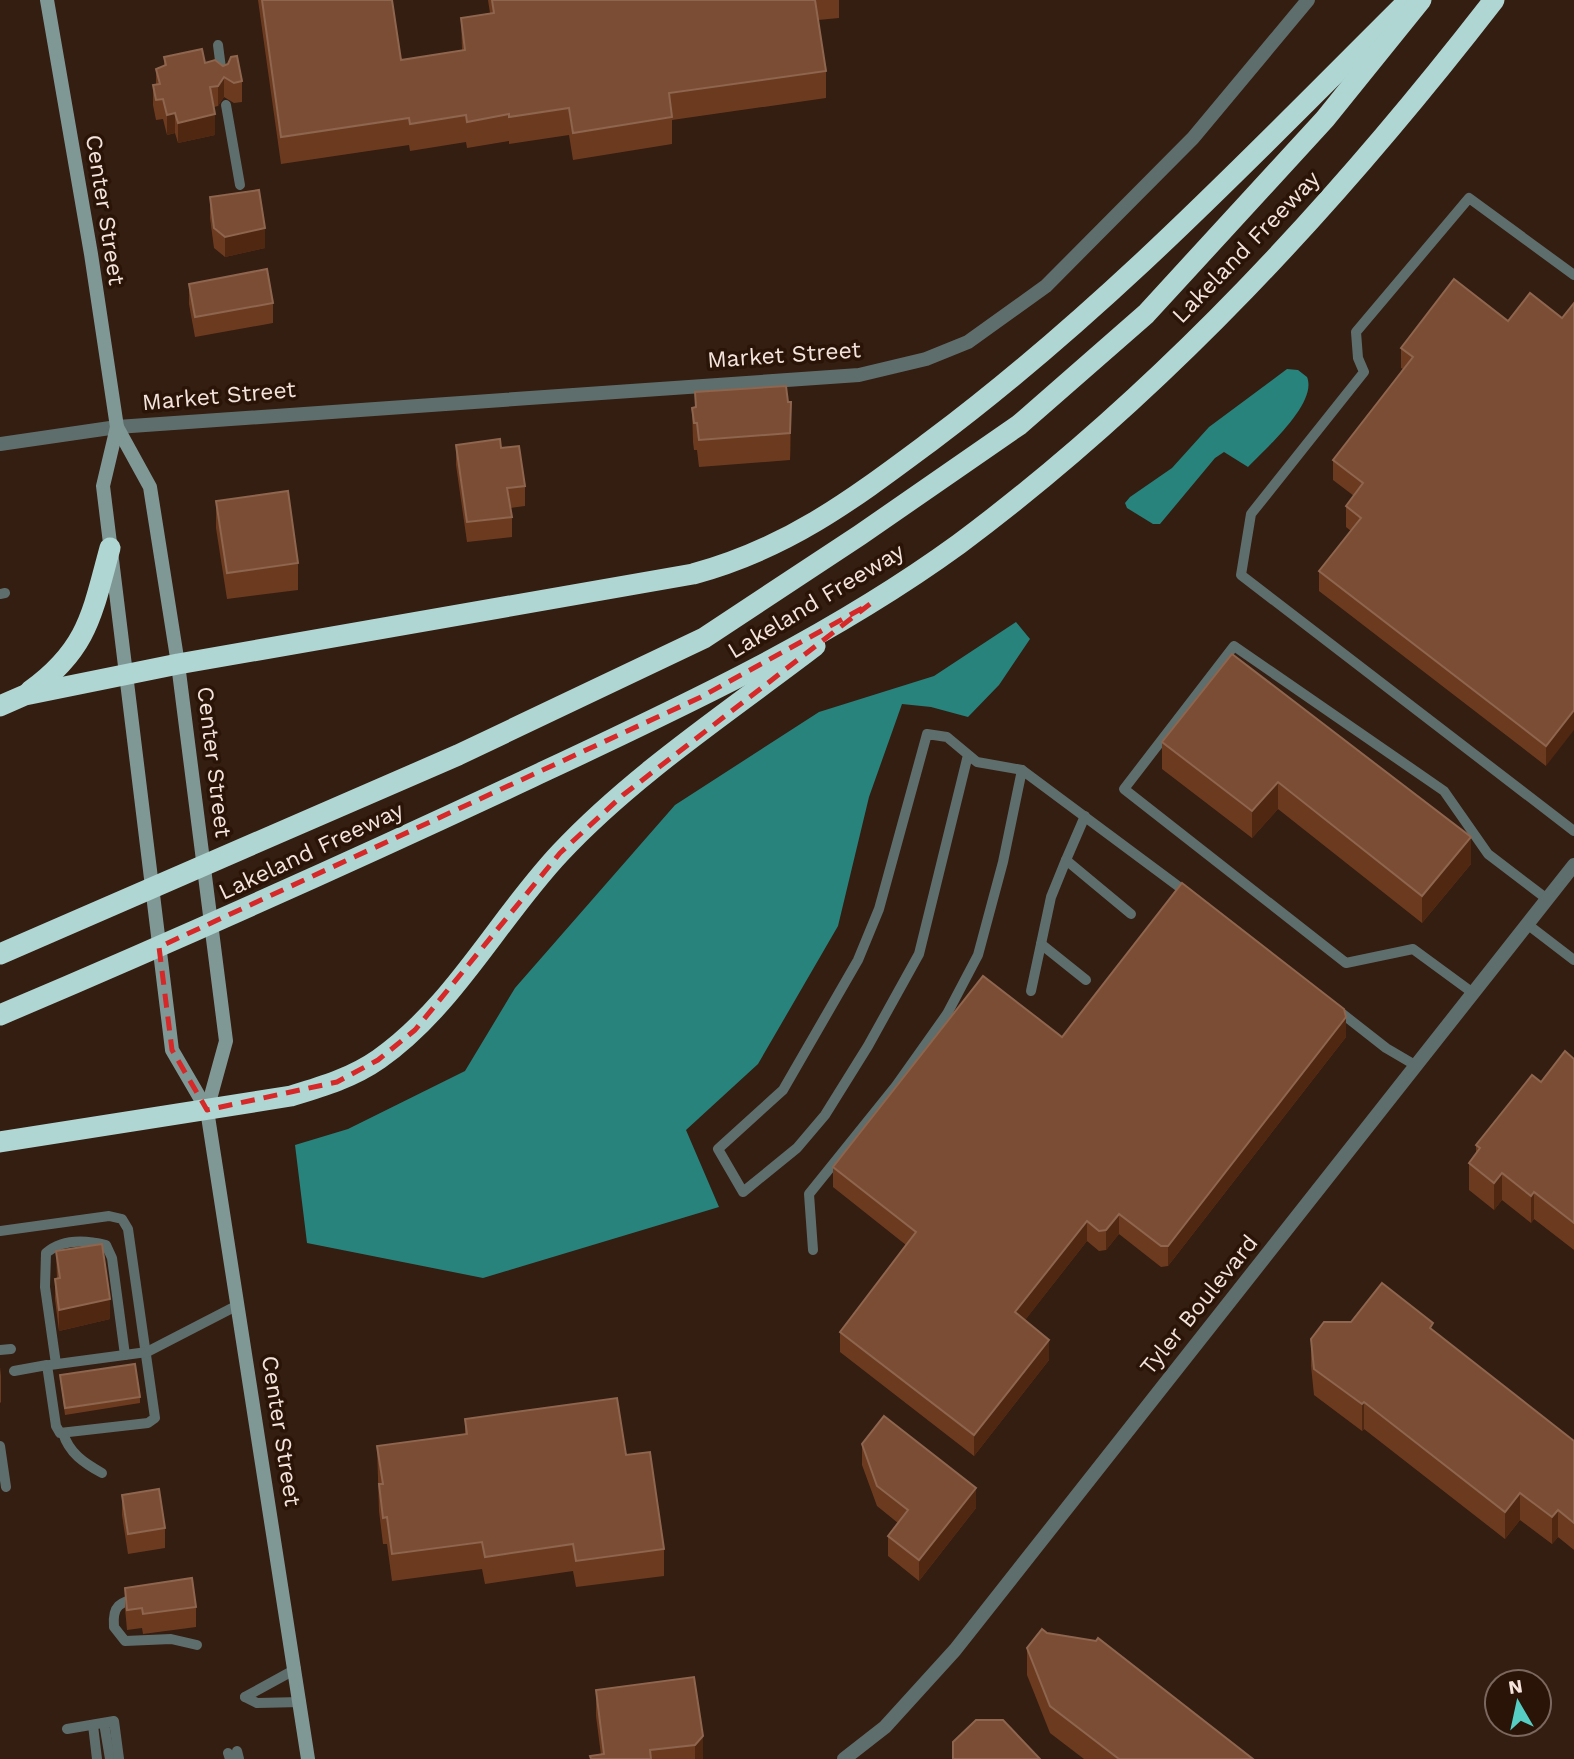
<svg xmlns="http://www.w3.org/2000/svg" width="1574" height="1759" font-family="'Work Sans',sans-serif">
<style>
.water{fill:#27837c}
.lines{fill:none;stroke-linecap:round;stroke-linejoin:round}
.service{stroke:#5e6e6c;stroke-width:10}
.minor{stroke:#5e6e6c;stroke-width:14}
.tertiary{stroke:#5e6e6c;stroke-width:14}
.secondary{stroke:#7f9895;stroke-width:14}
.motorway{stroke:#afd6d2;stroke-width:21}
.wall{fill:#6c3b1f}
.shaded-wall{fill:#502711}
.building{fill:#7b4d34;stroke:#8e654e;stroke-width:2}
.marked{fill:none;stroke:#d62828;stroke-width:5;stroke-dasharray:14 9;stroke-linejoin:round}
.labels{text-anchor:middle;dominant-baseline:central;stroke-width:7;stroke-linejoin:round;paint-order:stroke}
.street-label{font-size:23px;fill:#f4e4dc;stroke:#2a1408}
</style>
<rect width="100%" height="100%" fill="#341d11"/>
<g class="water">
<path d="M1287,369l11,1 9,7c11,26 -42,72 -59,90l-24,-15 -9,6 -55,66h-7l-26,-16 -2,-5 5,-6 42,-29 37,-41z"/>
<polygon points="1016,622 1030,639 999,685 968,717 931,707 902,704 869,797 838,926 758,1064 686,1130 719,1207 483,1278 307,1243 295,1145 348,1129 465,1071 515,988 675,805 819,712 934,676"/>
</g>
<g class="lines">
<g class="service">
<polyline points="218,45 222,76"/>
<polyline points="226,105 240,185"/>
<polyline points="1574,275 1469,198 1356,332 1358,358 1364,372 1251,514 1241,575 1574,831"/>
<polyline points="0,594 5,593"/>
<polyline points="968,755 919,954 868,1046 825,1115 797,1148 743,1192 718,1149 783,1090 858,960 879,909 927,734 947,737 977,762 1022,770"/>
<polyline points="1085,816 1066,860 1131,914"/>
<polyline points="1527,924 1574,960"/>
<polyline points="1041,944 1086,980"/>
<polyline points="1031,991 1051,897 1066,860"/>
<polyline points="1473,993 1413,949 1346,963 1124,789 1234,646 1444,791 1488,854 1547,899"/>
<polyline points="1335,1008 1386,1048 1415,1065"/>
<polyline points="0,1231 109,1216 122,1219 128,1229 155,1418 148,1423 60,1433 56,1426 47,1365 14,1371"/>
<polyline points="813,1250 809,1194 896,1086 947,1014 978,955 1003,862 1022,770 1190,895"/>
<polyline points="0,1350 11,1349"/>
<path d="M56,1364l-11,-77 1,-34c17,-15 40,-13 60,-8l6,13 13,97"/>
<polyline points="50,1365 147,1352 238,1305"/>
<path d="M63,1433c6,20 21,30 39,40"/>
<polyline points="0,1446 6,1487"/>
<path d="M139,1598c-19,4 -27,7 -25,29l11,14 46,-2 26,6"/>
<polyline points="245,1697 296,1669"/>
<polyline points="245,1697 257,1703 301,1702"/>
<polyline points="104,1723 110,1759"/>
<polyline points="93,1725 97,1759"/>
<polyline points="67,1729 114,1721 119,1759"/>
<polyline points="237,1751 239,1759"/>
<polyline points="228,1753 230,1759"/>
</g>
<polyline class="minor" points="0,444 117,427"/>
<g class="tertiary">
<polyline points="117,427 859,375 926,359 968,342 1046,286 1193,138 1308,0"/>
<polyline points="844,1759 885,1727 955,1650 1574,865"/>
</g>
<g class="secondary">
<polyline points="47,0 91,254 117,427 150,487 178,664 226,1041 207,1110"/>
<polyline points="117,427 103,486 172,1050 207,1110 308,1759"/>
</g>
<g class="motorway">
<path d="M30,691c58,-42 62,-77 80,-143"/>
<path d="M0,706l25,-11 153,-31 515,-90c96,-26 160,-75 238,-133 174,-130 324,-288 478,-441"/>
<polyline points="0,954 458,755 704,638 860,535 1019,425 1146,314 1325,119 1421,0"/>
<path d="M0,1015c179,-76 355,-155 530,-237 147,-69 297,-138 429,-234 204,-152 380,-344 535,-544"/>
<path d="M0,1142l291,-46c30,-9 61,-18 88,-37 75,-53 119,-140 181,-206 73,-78 170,-142 255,-207"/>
</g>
</g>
<g class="wall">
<polygon points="258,0 392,0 401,60 462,50 461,18 490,13 488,0 839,0 839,18 818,20 826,71 826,98 672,120 672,144 573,160 569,135 509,144 509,141 467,148 466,142 410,151 409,145 281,164"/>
<polygon points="164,57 205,63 242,81 242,102 234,103 224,97 218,106 214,107 215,135 178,143 175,133 167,135 163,119 156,120 153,105 153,85 156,84 156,69 164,66"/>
<polygon points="210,197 265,248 225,257 214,248 210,218"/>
<polygon points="189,284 273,303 273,323 195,337 189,304"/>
<polygon points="1562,318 1546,766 1319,591 1319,571 1351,531 1346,527 1346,506 1354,496 1333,480 1333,460 1403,369 1401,368 1401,348 1508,321"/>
<polygon points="695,392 791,429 790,460 699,467 697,450 694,450 693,442 692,408 695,407"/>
<polygon points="456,445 501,448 525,486 525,506 510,508 512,517 512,537 467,542 456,465"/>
<polygon points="216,501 298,563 298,590 227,599 216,528"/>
<polygon points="1232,654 1471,864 1422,923 1278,809 1252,838 1162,769 1162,742"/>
<polygon points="1062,1037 1346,1037 1168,1266 1161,1267 1119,1234 1106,1250 1099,1251 1087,1241 1025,1320 1049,1360 974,1456 840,1352 840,1332 906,1245 833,1187 833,1167"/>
<polygon points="1574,1059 1574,1250 1534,1219 1531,1223 1502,1200 1494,1210 1469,1190 1469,1163 1476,1153 1476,1145 1541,1082"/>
<polygon points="56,1251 110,1319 59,1331 55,1299 55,1279 57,1279"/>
<polygon points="1433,1330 1574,1441 1574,1550 1558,1537 1552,1544 1520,1520 1505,1539 1364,1429 1362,1431 1314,1395 1311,1366 1311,1339"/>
<polygon points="0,1367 1,1376 1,1402 0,1403"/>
<polygon points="60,1375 140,1397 140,1403 65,1415"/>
<polygon points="465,1419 626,1455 664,1549 664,1576 576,1587 573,1571 485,1584 482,1569 392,1581 387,1544 383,1544 379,1511 377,1446 465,1434"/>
<polygon points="862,1444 976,1508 919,1581 888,1556 888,1536 898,1523 877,1506 862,1465"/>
<polygon points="122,1495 165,1528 165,1548 128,1554 122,1515"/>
<polygon points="125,1588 196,1607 196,1627 143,1634 142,1628 127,1630 125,1608"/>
<polygon points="1047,1633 1253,1759 1084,1759 1050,1733 1027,1675 1027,1648"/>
<polygon points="694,1677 703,1759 590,1759 601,1755 596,1716 596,1690"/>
</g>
<g class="shaded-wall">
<polygon points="224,77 224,97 218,106 218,86"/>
<polygon points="175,113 175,133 167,135 167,115"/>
<polygon points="215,114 215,135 178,143 178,123"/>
<polygon points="265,228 265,248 225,257 225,237"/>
<polygon points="791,402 791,429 790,460 790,433"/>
<polygon points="1574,710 1574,730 1546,766 1546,746"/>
<polygon points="1278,782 1278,809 1252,838 1252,811"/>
<polygon points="1471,837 1471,864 1422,923 1422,896"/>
<polygon points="1346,1017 1346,1037 1168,1266 1168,1246"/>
<polygon points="1502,1173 1502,1200 1494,1210 1494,1183"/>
<polygon points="1534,1192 1534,1219 1531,1223 1531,1196"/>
<polygon points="1119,1214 1119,1234 1106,1250 1106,1230"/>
<polygon points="1087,1221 1087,1241 1015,1333 1015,1312"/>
<polygon points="110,1299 110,1319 59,1331 59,1310"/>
<polygon points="1049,1340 1049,1360 974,1456 974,1435"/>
<polygon points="1364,1402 1364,1429 1362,1431 1362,1404"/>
<polygon points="976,1488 976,1508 919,1581 919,1560"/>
<polygon points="1520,1493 1520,1520 1505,1539 1505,1512"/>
<polygon points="1558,1510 1558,1537 1552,1544 1552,1517"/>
<polygon points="703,1736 703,1759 695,1759 695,1745"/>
</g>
<g class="building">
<polygon points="262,0 392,0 401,60 465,50 461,18 494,13 492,0 815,0 826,71 669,93 672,117 573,133 569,108 509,117 509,114 467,122 466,115 410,124 409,118 281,137"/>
<polygon points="202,49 205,63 215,60 223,66 228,64 231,57 237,56 242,81 234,83 224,77 218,86 210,87 215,114 178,123 175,113 167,115 163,99 156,100 153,85 160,84 156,69 166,65 164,57"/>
<polygon points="259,190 265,228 225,237 214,228 210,197"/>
<polygon points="267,269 273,303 195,317 189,284"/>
<polygon points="1454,279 1508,321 1530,293 1562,318 1574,303 1574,710 1546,746 1319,571 1361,518 1346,506 1363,483 1333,460 1413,357 1401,348"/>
<polygon points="786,386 788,402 791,402 790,433 699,440 697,423 694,423 693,415 692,408 696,407 695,392"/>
<polygon points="500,439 501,448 519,446 525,486 507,488 512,517 467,522 456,445"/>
<polygon points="288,491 298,563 227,573 216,501"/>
<polygon points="1232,654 1471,837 1422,896 1278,782 1252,811 1162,742"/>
<polygon points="1182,883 1344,1009 1346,1017 1168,1246 1161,1246 1119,1214 1106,1230 1099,1231 1087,1221 1015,1312 1049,1340 974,1435 840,1332 916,1232 833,1167 983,976 1062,1037"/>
<polygon points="1565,1051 1574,1059 1574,1223 1534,1192 1531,1196 1502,1173 1494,1183 1469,1163 1480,1148 1476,1145 1532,1075 1541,1082"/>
<polygon points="102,1244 110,1299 59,1310 55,1279 60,1278 56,1251"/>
<polygon points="1382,1283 1433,1323 1430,1328 1574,1441 1574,1523 1558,1510 1552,1517 1520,1493 1505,1512 1364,1402 1362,1404 1314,1369 1311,1339 1324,1322 1351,1322"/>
<polygon points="135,1364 140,1397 65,1408 60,1375"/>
<polygon points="617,1398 626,1455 650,1452 664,1549 576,1561 573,1544 485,1557 482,1542 392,1554 387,1517 383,1518 379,1484 383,1484 377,1446 467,1434 465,1419"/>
<polygon points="884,1416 976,1488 919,1560 888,1536 908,1510 877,1486 862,1444"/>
<polygon points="159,1489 165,1528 128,1534 122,1495"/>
<polygon points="192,1578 196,1607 143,1614 142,1608 127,1610 125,1588"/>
<polygon points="1042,1629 1047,1633 1096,1641 1098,1638 1253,1759 1119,1759 1050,1706 1027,1648"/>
<polygon points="694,1677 703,1736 695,1745 650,1750 651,1759 591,1759 590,1756 604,1754 596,1690"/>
<polygon points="976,1720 1003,1720 1040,1759 953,1759 953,1742"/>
</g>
<path class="marked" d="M870,604l-247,191 -63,58 -145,177 -37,30 -41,22 -130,28 -35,-60 -13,-103 542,-250z"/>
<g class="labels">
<g class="street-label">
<text transform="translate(105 210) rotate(81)">Center Street</text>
<text transform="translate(1246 247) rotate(-46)">Lakeland Freeway</text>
<text transform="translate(784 355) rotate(-4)">Market Street</text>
<text transform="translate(219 396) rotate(-5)">Market Street</text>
<text transform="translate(816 601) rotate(-31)">Lakeland Freeway</text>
<text transform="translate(214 762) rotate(83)">Center Street</text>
<text transform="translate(311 851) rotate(-25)">Lakeland Freeway</text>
<text transform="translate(1199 1305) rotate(-51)">Tyler Boulevard</text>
<text transform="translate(281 1431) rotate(81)">Center Street</text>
</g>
</g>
<g transform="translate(1518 1703) rotate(351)"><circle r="33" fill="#2a1408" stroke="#7b675d" stroke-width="2"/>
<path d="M0-5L12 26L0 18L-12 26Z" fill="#56cec4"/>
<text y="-10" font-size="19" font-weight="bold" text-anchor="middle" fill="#f4e4dc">N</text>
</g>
</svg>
